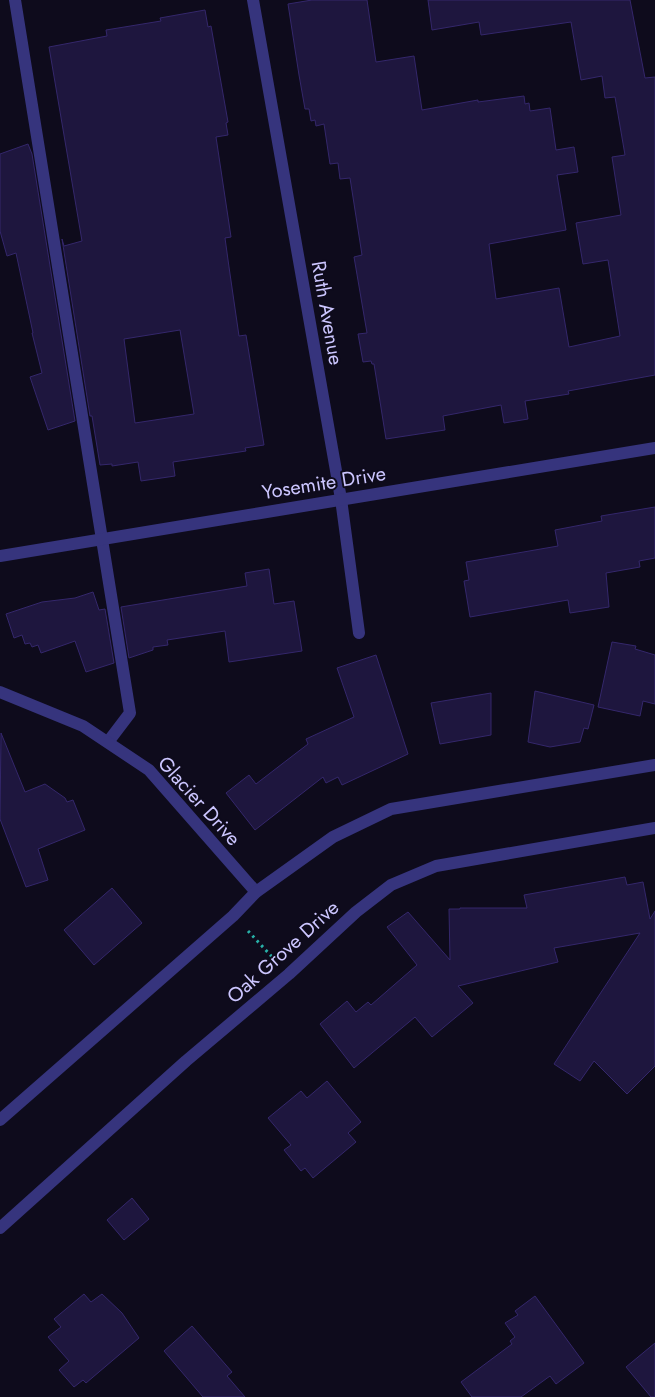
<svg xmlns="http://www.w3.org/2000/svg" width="655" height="1397" font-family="Jost,sans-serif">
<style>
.building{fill:#1e163e;stroke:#34276b;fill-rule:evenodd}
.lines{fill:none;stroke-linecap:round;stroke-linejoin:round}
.path{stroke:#28b1a8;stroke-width:3;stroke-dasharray:2.5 4;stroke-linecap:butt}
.service{stroke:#36347d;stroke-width:12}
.minor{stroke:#36347d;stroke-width:12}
.tertiary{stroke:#36347d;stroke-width:12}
.labels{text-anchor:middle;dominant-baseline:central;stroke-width:4;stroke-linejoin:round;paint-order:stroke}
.street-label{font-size:20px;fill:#ccc6ff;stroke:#0e0b1c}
</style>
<rect width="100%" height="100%" fill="#0e0b1c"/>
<g class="building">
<polygon points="312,0 367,0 376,62 414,56 422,110 478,100 478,102 524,96 525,104 529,103 530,111 550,108 556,150 574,147 578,172 557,175 566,230 489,244 496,299 559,288 569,347 620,336 608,260 583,264 576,223 621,215 612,157 625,155 615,97 605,98 602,76 581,80 571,22 481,35 479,22 432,30 428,0 630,0 645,78 655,77 655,375 568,391 569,394 525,401 528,419 504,423 501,405 443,416 445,430 386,439 374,364 372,364 371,361 363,362 358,334 367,333 354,257 362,255 350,178 340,179 338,163 330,164 324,124 316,126 315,120 311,121 309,109 305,109 299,75 288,4"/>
<path d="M205,10l3,17 3,-1 17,96 -2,1 2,12 -12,2 15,100 -6,1 4,29 10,69 7,-1 18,110 -19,3 1,3 -73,11 2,14 -34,5 -3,-19 -26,4v-2l-12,1 -8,-49h-2l-28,-177 2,7 18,-5 -33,-194 58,-11 -1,-6 55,-9 -1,-3zM180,330l14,84 -59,9 -11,-84z"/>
<polygon points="28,144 32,154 75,421 48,430 30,377 42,373 32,333 33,333 16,253 7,256 0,231 0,154"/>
<polygon points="655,507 655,558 639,561 640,567 606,573 609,607 570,613 568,600 470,617 464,581 469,580 466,562 558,546 555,530 602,521 601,516"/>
<polygon points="269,569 274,604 294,601 302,651 229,662 225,631 167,640 168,645 153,647 153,650 129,658 121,607 247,586 245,573"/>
<polygon points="93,592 99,610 105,609 114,663 86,672 75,641 41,653 38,645 32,647 30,643 25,644 22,635 14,638 6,614 42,602 75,598"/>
<polygon points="612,642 636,646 635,649 655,655 655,704 643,701 640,716 598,707"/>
<polygon points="376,655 408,754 342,785 338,777 326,783 323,777 255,830 226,793 249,775 256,784 308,744 306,739 354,717 337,668"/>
<polygon points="535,691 594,705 588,729 584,728 580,742 550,747 528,742"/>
<polygon points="491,693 491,735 440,744 431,703"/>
<polygon points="1,733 25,792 45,784 65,798 67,802 73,800 85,830 38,849 48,880 26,887 0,819"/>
<polygon points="625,877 627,885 643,882 650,919 655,911 655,1066 627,1094 594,1061 580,1081 554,1064 640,933 554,948 558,962 458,986 473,1003 432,1037 415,1017 354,1068 320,1024 347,1001 356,1012 368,1002 371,1005 417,965 387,927 408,912 450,960 449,909 460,909 460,908 527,908 524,895"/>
<polygon points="112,888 142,923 94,965 64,930"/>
<polygon points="327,1081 361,1122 348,1133 356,1142 313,1178 305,1168 301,1171 284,1150 291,1145 268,1118 301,1091 307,1098"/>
<polygon points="132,1198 149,1219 124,1240 107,1220"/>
<polygon points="84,1294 91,1302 102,1294 122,1313 139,1338 86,1383 83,1380 74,1387 59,1370 69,1361 48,1337 61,1327 54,1319"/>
<polygon points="535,1296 584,1363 556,1384 550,1376 521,1397 472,1397 461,1382 512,1344 510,1341 515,1337 505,1323 518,1315 515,1311"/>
<polygon points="192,1326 232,1372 227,1376 245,1397 203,1397 164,1351"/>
<polygon points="655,1343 655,1397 651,1397 626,1367"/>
</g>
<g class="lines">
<polyline class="path" points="248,931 274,959"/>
<polyline class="service" points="15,0 130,713 108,742"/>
<g class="minor">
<polyline points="253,0 341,499 359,633"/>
<polyline points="0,692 83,726 149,770 256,892"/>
<polyline points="0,1120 233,916 256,892 333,837 391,809 655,765"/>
<polyline points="0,1228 186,1061 289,974 356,912 391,885 436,866 655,828"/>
</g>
<polyline class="tertiary" points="0,556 655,448"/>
</g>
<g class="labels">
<g class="street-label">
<text transform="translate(327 313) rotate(80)">Ruth Avenue</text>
<text transform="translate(324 483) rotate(-9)">Yosemite Drive</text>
<text transform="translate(199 801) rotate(48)">Glacier Drive</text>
<text transform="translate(283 952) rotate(-42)">Oak Grove Drive</text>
</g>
</g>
</svg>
